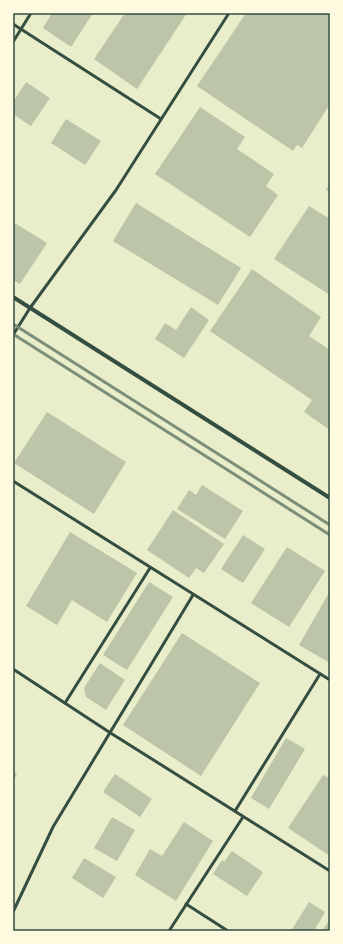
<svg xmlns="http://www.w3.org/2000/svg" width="343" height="944" font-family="'Sofia Sans Condensed',sans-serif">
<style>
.building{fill:#bcc5a7}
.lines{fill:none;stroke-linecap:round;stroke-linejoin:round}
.service{stroke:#344e41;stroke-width:3}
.minor{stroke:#344e41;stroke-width:4}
.rail{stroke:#7c8e77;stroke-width:3}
.neatline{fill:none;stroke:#344e41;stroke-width:1.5}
</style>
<rect width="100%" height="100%" fill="#e9edc9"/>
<g class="building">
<polygon points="52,13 93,13 71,47 43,28"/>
<polygon points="125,13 187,13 137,89 94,59"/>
<polygon points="246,13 330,13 330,104 302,148 297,145 293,151 197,86"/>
<polygon points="26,82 50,98 31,126 13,114 13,102"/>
<polygon points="200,107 245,137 237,149 274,174 266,186 278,195 250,237 155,174"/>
<polygon points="66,119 101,141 85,165 51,143"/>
<polygon points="330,183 330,192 326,190"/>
<polygon points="136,203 241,268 218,305 113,241"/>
<polygon points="309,206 330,219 330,295 274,259"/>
<polygon points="13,222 47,243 20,284 13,280"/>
<polygon points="252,269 321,317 309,336 330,350 330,430 304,412 312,400 210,331"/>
<polygon points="191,307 209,320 184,358 155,339 165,323 176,330"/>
<polygon points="47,412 126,462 94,514 14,463"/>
<polygon points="202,485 243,511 225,539 177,509 189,490 196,495"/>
<polygon points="173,510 224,544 204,573 196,568 189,578 147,550"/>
<polygon points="70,532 137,573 107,622 72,600 57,625 26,606"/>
<polygon points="243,535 265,549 243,583 221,569"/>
<polygon points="287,547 325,571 289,627 251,603"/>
<polygon points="149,582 173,597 127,670 103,655"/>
<polygon points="330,591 330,663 299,645"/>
<polygon points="182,633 260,683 201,776 123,725"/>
<polygon points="100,663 125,680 106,710 86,697 84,688"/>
<polygon points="286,738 305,749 269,809 251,798"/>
<polygon points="13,771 17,774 13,781"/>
<polygon points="115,774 152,799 140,817 103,792"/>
<polygon points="323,775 330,779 330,856 288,828"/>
<polygon points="112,817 135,830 117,861 94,848"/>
<polygon points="184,822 213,841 176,901 135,875 150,849 162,856"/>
<polygon points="232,851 263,872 247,896 213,874 222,860 224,862"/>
<polygon points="84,858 116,877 103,898 72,878"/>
<polygon points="309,902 325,912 314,931 291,931"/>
<polygon points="330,919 330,931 322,931"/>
</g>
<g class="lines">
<g class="service">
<polyline points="13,24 161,119"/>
<polyline points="13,42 31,13"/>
<polyline points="13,335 30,308 116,190 229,13"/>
<polyline points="13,481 330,680"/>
<polyline points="13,669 109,732 330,871"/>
<polyline points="65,703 150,568"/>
<polyline points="235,811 320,674"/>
<polyline points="186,904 228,931"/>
<polyline points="13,912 53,827 193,595"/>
<polyline points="169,931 243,817"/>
</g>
<polyline class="minor" points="13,297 330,498"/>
<g class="rail">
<polyline points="13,324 330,525"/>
<polyline points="13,334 330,535"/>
</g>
</g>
<rect width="343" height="944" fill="none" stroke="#fefae0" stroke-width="28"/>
<rect x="14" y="14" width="315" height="916" class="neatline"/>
</svg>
